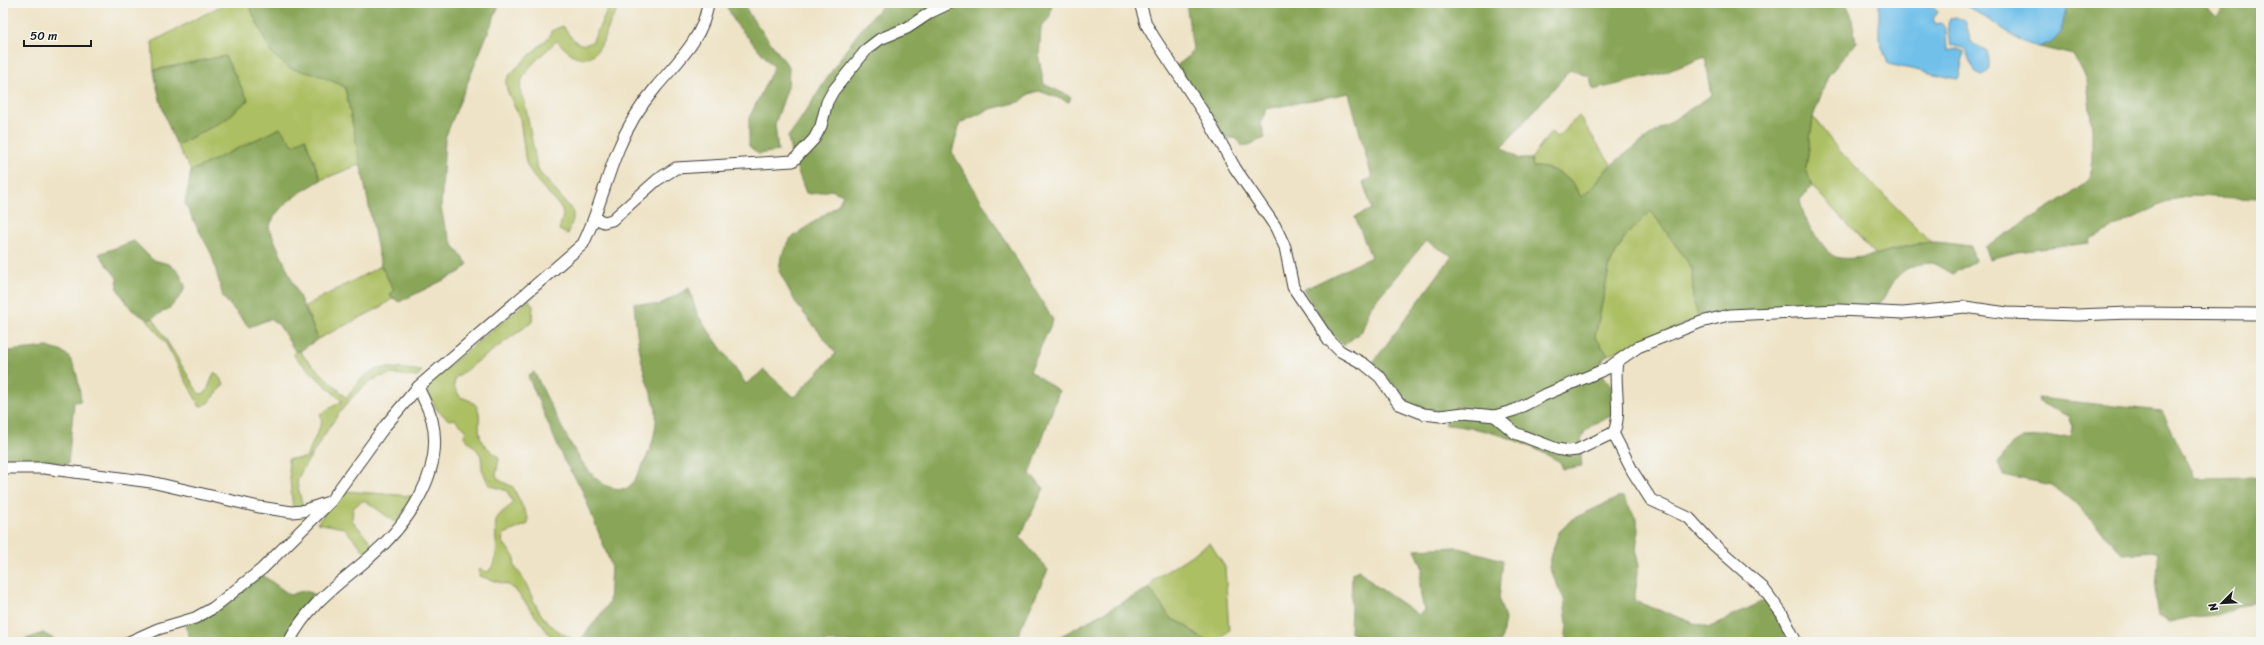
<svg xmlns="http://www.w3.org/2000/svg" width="2264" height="645" font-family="Sriracha,sans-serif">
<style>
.green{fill:#acbf62;stroke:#646e3f}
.forest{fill:#89a658;stroke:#52613a;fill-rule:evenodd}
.water{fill:#6fc0ea;stroke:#466e83}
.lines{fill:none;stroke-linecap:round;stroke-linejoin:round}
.street-casing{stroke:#3c3a36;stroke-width:13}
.street{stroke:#fff;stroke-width:11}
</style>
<rect width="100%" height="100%" fill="#f6f6f2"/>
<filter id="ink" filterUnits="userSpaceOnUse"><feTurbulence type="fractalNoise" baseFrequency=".025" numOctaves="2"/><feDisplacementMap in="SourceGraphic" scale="8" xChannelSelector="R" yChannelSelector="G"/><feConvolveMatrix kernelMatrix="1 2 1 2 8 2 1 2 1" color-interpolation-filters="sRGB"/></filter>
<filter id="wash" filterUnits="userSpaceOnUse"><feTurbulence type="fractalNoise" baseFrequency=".012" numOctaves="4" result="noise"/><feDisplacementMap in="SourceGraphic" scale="16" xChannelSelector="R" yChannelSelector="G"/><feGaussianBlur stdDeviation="0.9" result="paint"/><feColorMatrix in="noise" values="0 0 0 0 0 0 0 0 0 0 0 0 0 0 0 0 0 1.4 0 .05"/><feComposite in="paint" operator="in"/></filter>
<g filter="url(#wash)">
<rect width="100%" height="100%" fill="#eee3c6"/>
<g class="green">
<polygon points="226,3 248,3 271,53 290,68 321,75 345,87 361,164 321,180 305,139 293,145 280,128 191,171 177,145 225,120 248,100 225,56 154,70 152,42"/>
<path d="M611,3h8c1,6 -6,13 -9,20 -6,18 -16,48 -41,29 -4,-3 -8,-7 -12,-11l-2,1c-16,18 -46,35 -30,61l12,64 4,7 32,37v8l-5,15 -9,-4 4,-15 -1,-6 -29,-33 -7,-13 -6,-44 -13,-29 -1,-9 5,-8 39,-37 1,-5 12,-5c8,10 14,24 29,16z"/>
<path d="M1579,116l32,48c-9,10 -20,27 -30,33 -10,-20 -25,-30 -48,-30l-2,-8 20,-27 6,5z"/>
<polygon points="1813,117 1837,148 1931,242 1897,248 1876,255 1812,186 1806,169"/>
<polygon points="1652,210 1692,268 1699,318 1608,355 1595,337 1610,264 1625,237"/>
<polygon points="381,266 394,290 390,296 393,298 381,307 318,339 305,306"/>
<path d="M529,300l4,6 -1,16 -77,56 -1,8 6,11c31,8 13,25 22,44 4,8 13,11 17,18l-3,16 3,5 14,7 15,31v6l-24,10 -2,7 13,17 -1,8c13,15 15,27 24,43 8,16 25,26 41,33h-24l-38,-50 -9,-7 -29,-9 1,-7 7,3c16,-11 6,-35 9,-51 2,-8 12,-12 17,-18l-6,-12 -18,-6 -7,-16 -1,-13 -4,-6 -13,-13 2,-7 -12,-11 -5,1 -12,-10 -10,-20 2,-8z"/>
<polygon points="153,318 199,394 206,393 214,373 216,373 224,384 209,402 200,407 166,344 148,320"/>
<path d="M295,351h5l5,7 42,40c23,-37 36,-31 75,-27l-5,6c-9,-1 -22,-4 -31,-2 -34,6 -67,70 -85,97l-4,11 6,24 -10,2 -5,-50 18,-1 16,-36 -2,-8 22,-13 -48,-45z"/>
<polygon points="343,491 413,496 397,523 367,502 362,501 353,508 352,520 375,547 367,554 344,528 317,523"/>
<polygon points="1210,543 1225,567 1229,631 1216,642 1203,640 1184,624 1171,619 1149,588 1155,579"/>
</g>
<g class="forest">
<polygon points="248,3 500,3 445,138 441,208 445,227 453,245 468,264 460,272 399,302 390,296 394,290 381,266 345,87 321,76 289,68 271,53"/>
<polygon points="725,3 744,3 749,14 789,67 788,87 775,124 778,151 758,154 749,146 749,118 774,67 736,24"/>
<path d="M885,3h167l-2,14 -9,10 -2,32 5,25 27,13 -2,5 -30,-11 -10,3 -9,8 -30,7 -30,14 -8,29 101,168 -23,51 29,20 -29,83 14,14 -24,49 28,33 -32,69 2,3h-439l30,-39 2,-38 -30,-78 -17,-26 -36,-85 6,-4c15,28 41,90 64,108 9,8 19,10 31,8 15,-22 29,-49 27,-77 -1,-10 -7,-22 -10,-32 -7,-25 -10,-51 -12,-76l25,2 30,-17 8,26 49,70 18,-14 30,27 42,-44 -39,-48 -18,-34 2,-15 9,-17 48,-34 5,-10 -12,-5 -20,4 -5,-1 -15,-40 -3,-16c33,-45 57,-95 97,-134z"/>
<path d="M1186,3h660l5,11 5,28 -28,34 -15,41 -7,52 6,17 -12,14c3,15 9,29 20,41 3,4 7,10 12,14 16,12 77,-11 99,-13 13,0 27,3 40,4l4,15 -23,13 -19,-11c-35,1 -38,17 -55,44l-179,11 -6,-17 -1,-33 -41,-57 -26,26 -15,27 -15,73 13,18 -4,2 -5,13 12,15 3,30c-32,14 -36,15 -32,51l-19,3 -3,-7c-36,-21 -72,-34 -114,-37l-2,-13 -22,-3 -15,-6 -14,-19 -21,-20 80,-108 -26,-15 -55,65 -9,25 -19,15 -12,-14 -28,-42 68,-33 -16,-40 17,-8 -9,-27 9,-4 -23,-85 -83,16 -5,14 4,15 -22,9 -7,-9h-13l-47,-72 11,-8 6,-9zM1705,57l7,38c-33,21 -66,42 -97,67 -13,10 -21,27 -34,35 -11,-20 -25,-30 -48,-30l-2,-8h-12l-17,-12 68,-77 20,7 3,13 68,-16z"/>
<path d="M2067,3h135l15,14 11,-14h33v196l-70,-3 -20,4 -81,39 -1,4 -72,9 -27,7 -5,-12 92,-57 11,-11 4,-11v-39l-5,-49 -14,-25 -34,-8c25,-10 23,-20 28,-44z"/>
<path d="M225,56l23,44 -23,20 -48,25c-12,-25 -19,-48 -23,-75z"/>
<path d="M280,128l13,17 12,-7 16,42c-21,13 -43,23 -52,48l49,111 -18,12h-5l-16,-26 -9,-6 -21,8 -26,-30 -11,-42 -27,-51 6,-33z"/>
<polygon points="134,241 153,260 169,264 179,272 185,286 182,294 170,308 148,320 132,310 118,290 117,278 99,254"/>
<path d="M48,347c4,2 10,3 15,5 14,8 16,35 18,49l-7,1 -6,62 -51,-3 -14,1v-81l6,-5 -1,-25z"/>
<polygon points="2038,398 2162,411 2195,478 2253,477 2261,479 2261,599 2216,615 2192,617 2169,622 2159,617 2155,589 2158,552 2123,554 2076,504 2052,485 2003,475 1998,463 2012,444 2022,438 2071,436 2073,428 2068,416 2039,402"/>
<polygon points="1622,496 1637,520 1638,530 1636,553 1639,566 1634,601 1708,628 1765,600 1780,623 1788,642 1565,642 1567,624 1564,599 1549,568 1553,549 1559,532 1572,519"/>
<path d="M1456,547l47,13 -4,40 6,19 -4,23h-123l-28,-9 2,-60 7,-3 16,15 44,30 5,-5c-3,-14 -7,-28 -1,-41l-8,-20z"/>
<path d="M261,574l29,21c9,-3 15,-6 23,-1l-18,27 -11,21h-92l-7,-16z"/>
<polygon points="1149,588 1171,619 1184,624 1196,635 1209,642 1050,642"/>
<polygon points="43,633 59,642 18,642"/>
</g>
<g class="water">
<path d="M1882,3c16,0 47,-3 56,9l-5,7 3,5 5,-1 5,6 1,22 10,-2 7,3 -5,26 -2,1 -69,-15 -9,-25v-34z"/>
<polygon points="1962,3 2067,3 2061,33 2051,42 2039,47 2025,43"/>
<path d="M1955,17l10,3 6,22 16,9c2,8 5,22 -5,25 -16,-8 -9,-19 -19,-28l-12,-3 -3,-21 2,-5z"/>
</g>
</g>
<g filter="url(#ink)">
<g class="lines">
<g class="street-casing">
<g id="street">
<polyline points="1140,3 1146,24 1155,39 1207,118 1235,168 1275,226 1285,247 1293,287 1329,340 1340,351 1364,364 1380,377 1399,404 1424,414 1440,416 1464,413 1495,416 1515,410 1542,396 1608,368 1638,347 1701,322 1729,315 1839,310 1903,313 1965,307 2007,313 2077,315 2129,313 2261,314"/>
<polyline points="595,218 604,222 612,220 657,180 676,168 793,161 814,139 821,126 827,102 833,91 867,49 880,39 907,28 931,12 950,3"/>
<path d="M1495,416l20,17 42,16 11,2 9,-1 36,-17c10,-16 0,-51 4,-71"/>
<polyline points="1613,433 1633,472 1651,500 1689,518 1713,544 1763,588 1782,614 1796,642"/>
<polyline points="3,468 44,468 151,482 259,507 292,512 302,511 329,502"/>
<path d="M129,642l29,-13 37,-11 18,-10 49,-39 68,-67 55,-76 33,-39 165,-143c15,-30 22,-63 35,-94 9,-23 22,-44 38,-63 21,-25 48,-49 52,-84"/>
<path d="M289,642c19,-38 50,-58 81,-85 37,-32 75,-85 62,-137 -3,-11 -9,-22 -14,-33"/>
</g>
</g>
<use href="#street" class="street"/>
</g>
</g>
<rect width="2264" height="645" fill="none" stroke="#f6f6f2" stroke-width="16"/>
<g transform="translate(2222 603) rotate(246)" stroke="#f6f6f2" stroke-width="3" paint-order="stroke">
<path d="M0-3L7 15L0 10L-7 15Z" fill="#1c1c1c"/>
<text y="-6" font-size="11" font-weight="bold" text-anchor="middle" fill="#1c1c1c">N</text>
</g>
<path d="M24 40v6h67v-6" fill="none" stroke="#1c1c1c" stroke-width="2"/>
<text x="30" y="40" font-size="12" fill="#1c1c1c" stroke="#f6f6f2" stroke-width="3" paint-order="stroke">50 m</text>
</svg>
